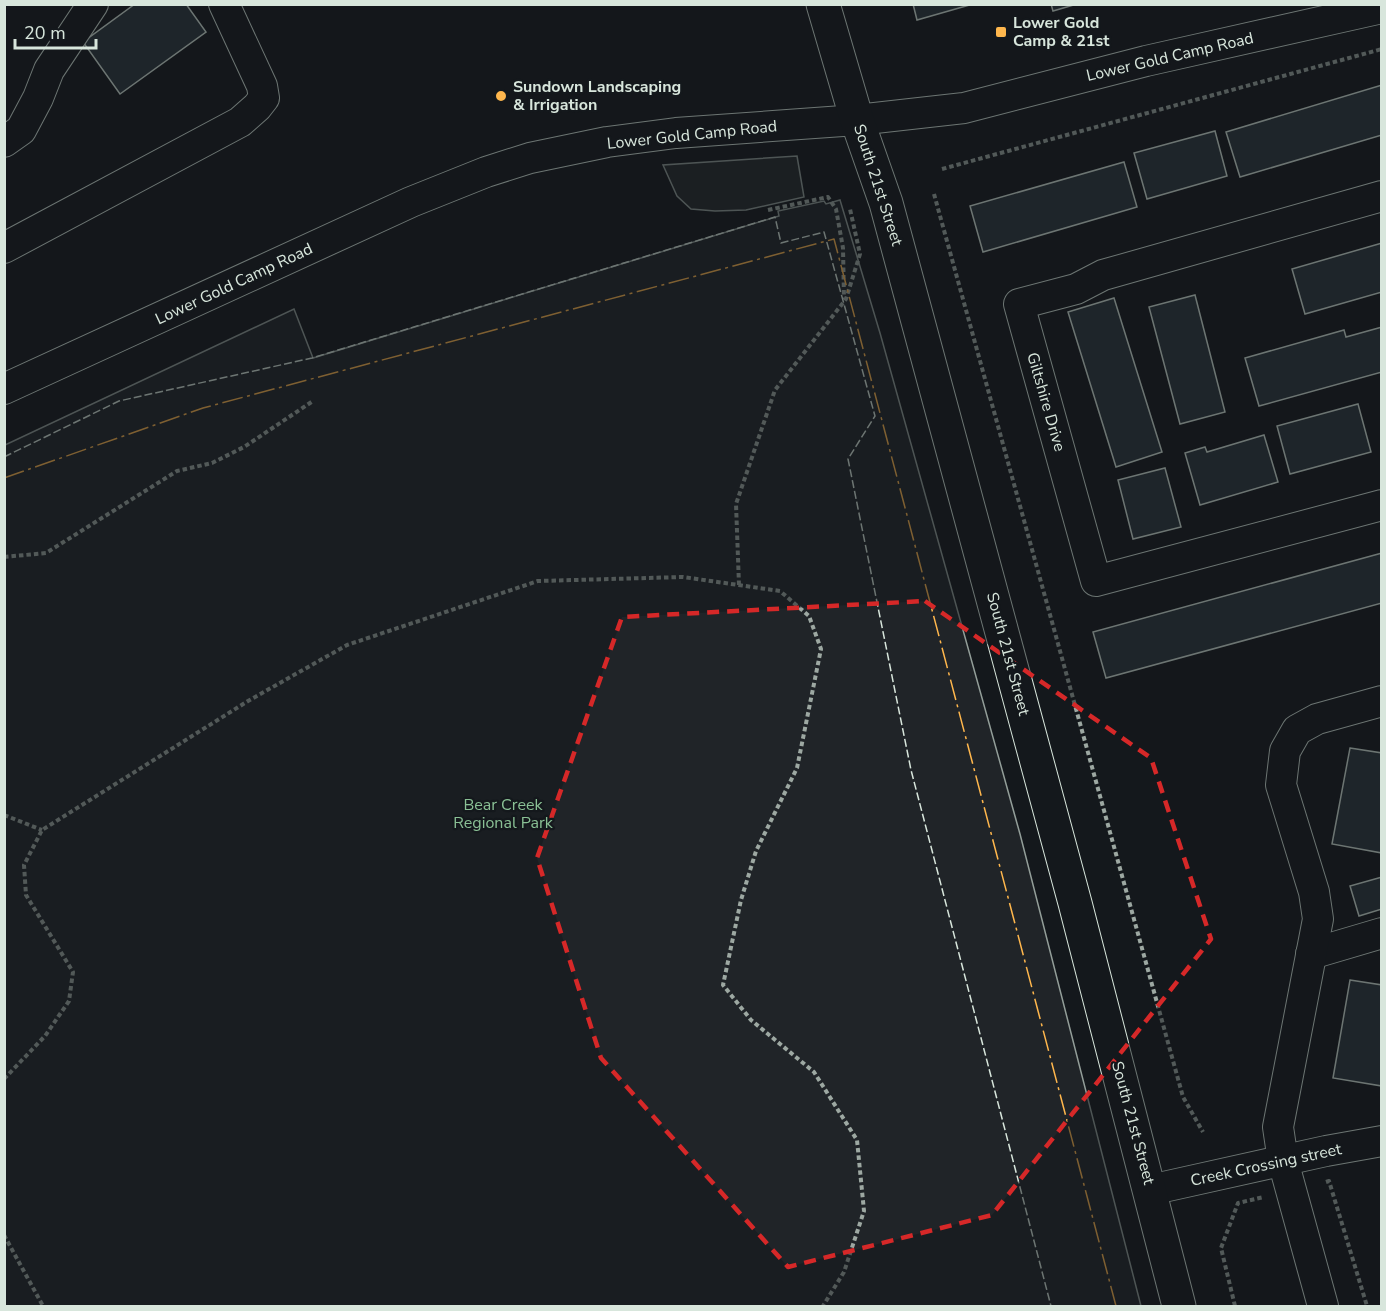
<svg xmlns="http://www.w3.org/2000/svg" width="1386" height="1311" font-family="'Nunito Sans',sans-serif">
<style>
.green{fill:#202428;stroke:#939e99;stroke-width:1.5}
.parking{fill:#24282b;stroke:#939e99;stroke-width:1.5}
.building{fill:#2c363c;stroke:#d8e6dc;stroke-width:1.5}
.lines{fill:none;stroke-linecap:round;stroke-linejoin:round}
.minor-casing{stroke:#d8e6dc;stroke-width:32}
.major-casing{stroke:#d8e6dc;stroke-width:35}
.path{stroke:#9da8a2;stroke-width:4;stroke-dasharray:4.5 3;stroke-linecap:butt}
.minor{stroke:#14181c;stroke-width:30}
.major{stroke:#14181c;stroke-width:33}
.fence{stroke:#d8e6dc;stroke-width:1.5;stroke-dasharray:8 3;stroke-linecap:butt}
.power{stroke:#ffb74d;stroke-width:1.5;stroke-dasharray:21 4.5 3 4.5;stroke-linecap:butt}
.marked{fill:none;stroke:#d62828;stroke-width:4.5;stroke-dasharray:12 8;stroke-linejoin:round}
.poi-dot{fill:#ffb74d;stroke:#14181c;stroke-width:2}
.labels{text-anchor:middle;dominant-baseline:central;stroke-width:4.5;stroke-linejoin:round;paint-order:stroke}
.poi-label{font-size:16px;font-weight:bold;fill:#d8e6dc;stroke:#14181c;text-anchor:start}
.street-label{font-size:16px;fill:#d8e6dc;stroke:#14181c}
.park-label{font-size:16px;fill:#8ac095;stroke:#14181c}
</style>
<rect width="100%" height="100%" fill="#14181c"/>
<polygon class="green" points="840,200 880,333 1020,834 1141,1306 5,1306 5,445 294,309 313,358 779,216 778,211 824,201 826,204"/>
<polygon class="parking" points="797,156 804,197 746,210 715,211 691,209 677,196 663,165"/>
<g class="building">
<polygon points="135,4 186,4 206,32 120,94 83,42"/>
<polygon points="913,4 973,4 917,20"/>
<polygon points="1051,4 1077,4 1053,11"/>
<polygon points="1382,85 1382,135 1240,177 1226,132"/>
<polygon points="1215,131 1227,176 1147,199 1134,153"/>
<polygon points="1124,162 1137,207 983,252 970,206"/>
<polygon points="1382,243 1382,292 1305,314 1292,269"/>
<polygon points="1195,295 1225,412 1180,424 1149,307"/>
<polygon points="1114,298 1162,452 1116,467 1068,312"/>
<polygon points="1382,327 1382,372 1259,406 1245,358 1344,330 1346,337"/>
<polygon points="1358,404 1371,452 1290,474 1277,426"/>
<polygon points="1264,435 1278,482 1200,505 1185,453 1205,447 1207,452"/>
<polygon points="1165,468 1181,527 1133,539 1118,480"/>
<polygon points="1382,553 1382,603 1106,678 1093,632"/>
<polygon points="1350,748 1382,753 1382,853 1332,844"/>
<polygon points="1382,877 1382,909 1359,916 1350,886"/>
<polygon points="1350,980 1382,985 1382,1086 1333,1078"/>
</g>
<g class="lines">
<g class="minor-casing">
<g id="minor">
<polyline points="4,142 21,130 38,98 49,70 93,4"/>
<polyline points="1382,196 1103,275 1076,289 1019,304 1096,581 1382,505"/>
<polyline points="4,248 240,122 257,107 264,98 262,86 224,4"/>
<polyline points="4,389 411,202 486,172 530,158 607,142 676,133 857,120 964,108 1146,61 1382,8"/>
<polyline points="1311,954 1382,933"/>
<polyline points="1150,1190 1326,1151 1382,1141"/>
<polyline points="1323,1306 1283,1161 1278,1127 1318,919 1314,892 1281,785 1285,751 1297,730 1317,719 1382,701"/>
</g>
</g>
<g class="major-casing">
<polyline id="major" points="823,4 857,120 886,203 1075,903 1179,1306"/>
</g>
<g class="path">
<polyline points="942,169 1382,49"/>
<polyline points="934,194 1183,1097 1203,1132"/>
<polyline points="768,210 828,197 836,209 843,248 844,299"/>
<polyline points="4,557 46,553 177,471 212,463 244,447 313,401"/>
<polyline points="739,585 736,504 775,390 846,299 860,254 850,209"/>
<polyline points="4,815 42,830"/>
<polyline points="4,1079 45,1036 69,1001 73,972 26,895 24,865 42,830 248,701 347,645 538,581 683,577 780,591 809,616 821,649 797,768 756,851 741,900 723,985 751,1020 814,1072 857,1140 864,1211 844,1272 823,1306"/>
<polyline points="1326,1182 1329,1181 1367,1306"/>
<polyline points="4,1235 43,1306"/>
<polyline points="1235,1306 1221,1248 1238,1203 1264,1197"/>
</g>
<use href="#minor" class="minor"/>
<use href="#major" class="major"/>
<polyline class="fence" points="4,457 119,401 312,358 775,217 781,243 824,232 875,416 848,459 911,770 1051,1306"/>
<polyline class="power" points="4,478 203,408 834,239 1116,1306"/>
</g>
<path d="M0 0H1386V1311H0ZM925,601l226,157 60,181 -219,276 -204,52 -187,-209 -64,-200 85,-241z" fill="#14181c" fill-opacity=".55" fill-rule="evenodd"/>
<path class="marked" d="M925,601l226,157 60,181 -219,276 -204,52 -187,-209 -64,-200 85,-241z"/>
<g class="poi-dot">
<rect x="995" y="26" width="12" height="12" rx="3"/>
<circle cx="501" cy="96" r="6"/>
</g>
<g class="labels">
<g class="poi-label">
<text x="1013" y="23">Lower Gold<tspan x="1013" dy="18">Camp &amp; 21st</tspan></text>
<text x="513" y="87">Sundown Landscaping<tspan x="513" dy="18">&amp; Irrigation</tspan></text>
</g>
<g class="street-label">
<text transform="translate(1170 57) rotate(-13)">Lower Gold Camp Road</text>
<text transform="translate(692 135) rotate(-6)">Lower Gold Camp Road</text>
<text transform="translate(878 185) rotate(72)">South 21st Street</text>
<text transform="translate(234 284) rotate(-25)">Lower Gold Camp Road</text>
<text transform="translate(1046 402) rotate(74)">Giltshire Drive</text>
<text transform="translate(1008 654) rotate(75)">South 21st Street</text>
<text transform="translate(1133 1123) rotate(75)">South 21st Street</text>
<text transform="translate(1266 1165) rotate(-12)">Creek Crossing street</text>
</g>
<g class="park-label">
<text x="503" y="805">Bear Creek<tspan x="503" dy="18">Regional Park</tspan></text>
</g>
</g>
<rect width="1386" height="1311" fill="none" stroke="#d8e6dc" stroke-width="12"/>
<path d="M15 39v9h81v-9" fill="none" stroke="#d8e6dc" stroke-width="3"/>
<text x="24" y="39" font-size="18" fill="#d8e6dc" stroke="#14181c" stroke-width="4.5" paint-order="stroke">20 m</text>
</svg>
